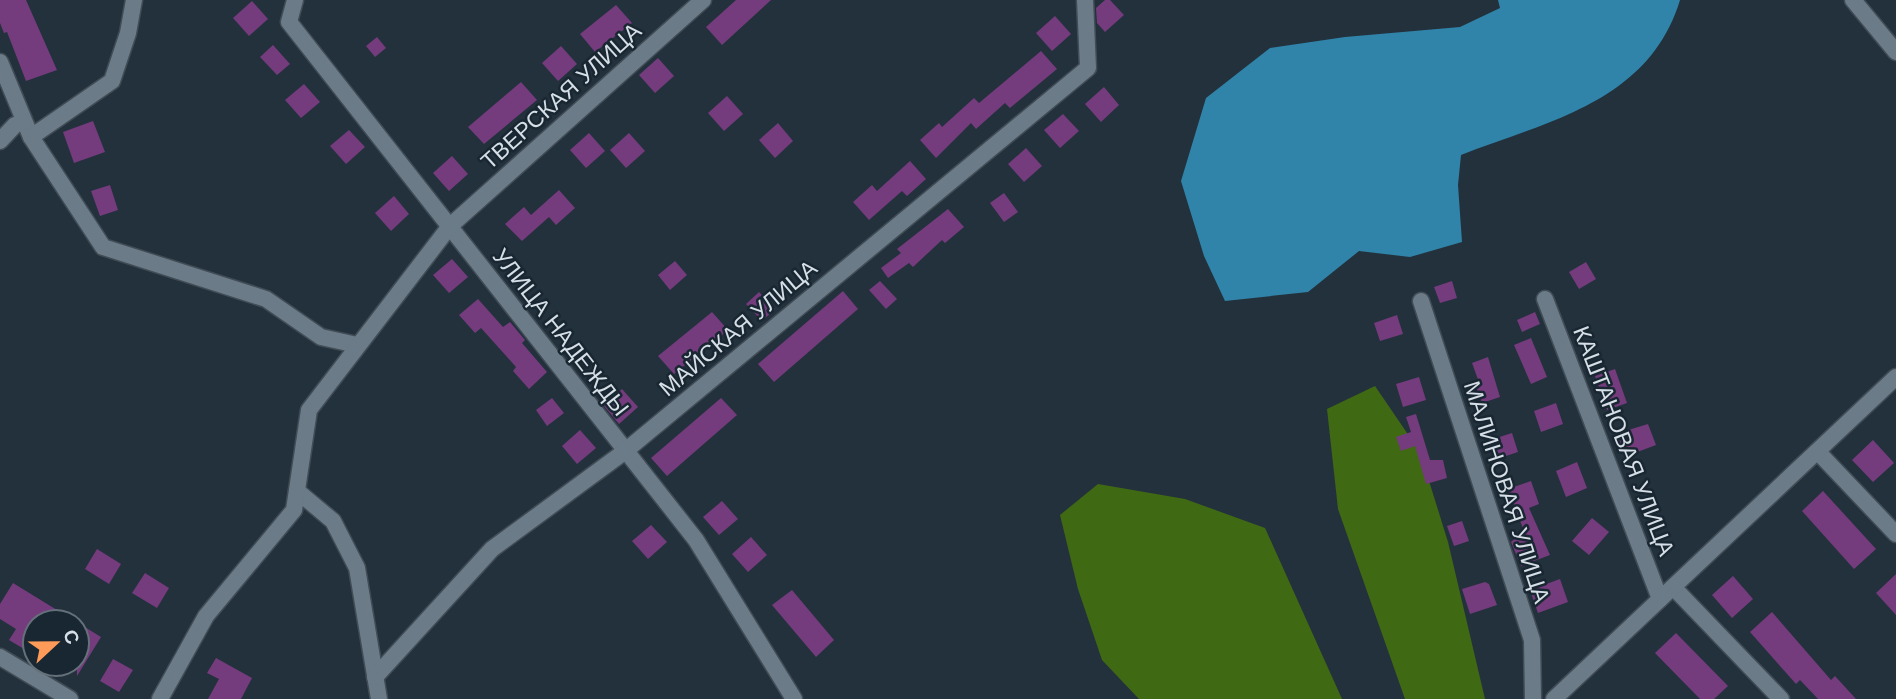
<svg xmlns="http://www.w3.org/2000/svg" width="1896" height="699" font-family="Arial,sans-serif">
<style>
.forest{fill:#406914}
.water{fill:#3084a9}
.building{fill:#743b7d}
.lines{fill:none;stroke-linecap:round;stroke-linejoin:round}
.minor-casing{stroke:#404c56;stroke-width:19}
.minor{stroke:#6b7b88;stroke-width:16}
.labels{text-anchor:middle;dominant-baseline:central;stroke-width:5;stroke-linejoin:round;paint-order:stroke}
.street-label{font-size:23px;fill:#d6dfe7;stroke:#192732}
</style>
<rect width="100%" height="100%" fill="#23313c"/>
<g class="forest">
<polygon points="1375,386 1420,452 1448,542 1485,699 1405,699 1338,509 1327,409"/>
<polygon points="1098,484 1185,499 1265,528 1342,699 1139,699 1102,660 1078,589 1060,515"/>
</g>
<path class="water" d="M1498,0h182c-31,102 -132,121 -219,155l-3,30 4,57 -52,15 -51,-6 -51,41 -83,9 -21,-45 -23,-75 25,-83 64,-50 75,-11 115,-10 40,-19z"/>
<g class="building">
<polygon points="0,0 26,0 57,70 26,81 7,32 4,33 0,23"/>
<polygon points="736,0 771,0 722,45 706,27"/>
<polygon points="1105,0 1110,0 1124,15 1105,32 1097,23 1096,8"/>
<polygon points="252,1 268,19 249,36 233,18"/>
<polygon points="616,5 632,23 595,52 580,34"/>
<polygon points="1055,16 1071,34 1052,51 1036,33"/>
<polygon points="377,37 386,48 375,57 366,46"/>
<polygon points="273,45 290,64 277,75 260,57"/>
<polygon points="561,46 577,64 558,81 542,63"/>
<polygon points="1041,51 1057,69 1010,108 1005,103 976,129 971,123 936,158 920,140 939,123 942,127 974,98 979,103"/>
<polygon points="658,58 674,76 655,93 639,75"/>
<polygon points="521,82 537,100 484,144 468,127"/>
<polygon points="304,84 320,102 301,118 285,100"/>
<polygon points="1104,87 1119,105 1101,122 1085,104"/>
<polygon points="727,96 743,114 724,131 708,113"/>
<polygon points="1063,114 1079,131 1060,148 1044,130"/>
<polygon points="93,121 105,152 74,163 63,132"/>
<polygon points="778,123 793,141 775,158 759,140"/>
<polygon points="349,130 365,147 346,164 330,146"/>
<polygon points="589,133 605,151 586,168 570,150"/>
<polygon points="629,133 645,151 626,168 610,150"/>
<polygon points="1026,148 1042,166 1024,182 1008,164"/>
<polygon points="452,156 468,174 449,191 433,173"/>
<polygon points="910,161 926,179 907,196 902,191 869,220 853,202 872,185 877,191"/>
<polygon points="110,185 118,210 100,216 91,191"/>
<polygon points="559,190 575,208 556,225 549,217 522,241 505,224 524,207 531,215"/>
<polygon points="1004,193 1018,212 1004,222 990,203"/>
<polygon points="394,196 409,214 391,231 375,213"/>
<polygon points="948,209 964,227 945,243 942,240 913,267 909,263 888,278 881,268 901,253 897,249"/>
<polygon points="452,259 468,277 449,293 433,275"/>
<polygon points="675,261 687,275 670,290 658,275"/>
<polygon points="1586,262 1596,279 1579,289 1569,272"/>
<polygon points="880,281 897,299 886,309 869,290"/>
<polygon points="1452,281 1457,298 1440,303 1434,287"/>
<polygon points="843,291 858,309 774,382 758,364"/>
<polygon points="759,292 775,309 762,321 746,304"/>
<polygon points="478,299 503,327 510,322 525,340 522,343 547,372 529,389 513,371 516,367 481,328 475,333 459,315"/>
<polygon points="712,312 728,330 674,374 658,356"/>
<polygon points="1535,312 1540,324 1522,332 1517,320"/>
<polygon points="1397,315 1403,334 1380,341 1374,323"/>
<polygon points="1531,338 1547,377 1531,384 1514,345"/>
<polygon points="1488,357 1500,397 1482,403 1476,387 1480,385 1472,363"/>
<polygon points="1615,369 1627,403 1607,410 1595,376"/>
<polygon points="1419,377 1426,400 1403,407 1396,384"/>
<polygon points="622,389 638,407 619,424 604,406"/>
<polygon points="552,398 564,413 547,426 536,410"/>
<polygon points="721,398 737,415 667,476 651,458"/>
<polygon points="1556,403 1563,424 1541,432 1534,411"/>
<polygon points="1416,414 1430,460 1443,460 1447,478 1426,484 1415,446 1401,451 1396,437 1411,432 1406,417"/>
<polygon points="1648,424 1656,445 1624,457 1615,434"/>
<polygon points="580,430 596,448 577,464 562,446"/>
<polygon points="1512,433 1518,452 1497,459 1490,440"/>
<polygon points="1873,440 1894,463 1873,482 1852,460"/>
<polygon points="1577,462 1587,488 1566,497 1556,471"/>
<polygon points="1531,481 1539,504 1529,508 1550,555 1521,566 1511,542 1524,531 1508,489"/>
<polygon points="1823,491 1876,549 1854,569 1802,511"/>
<polygon points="722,501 738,519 719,535 703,517"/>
<polygon points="1592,518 1609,532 1589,555 1572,541"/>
<polygon points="1462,521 1469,541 1454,546 1447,526"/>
<polygon points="651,525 667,542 648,559 632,541"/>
<polygon points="751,537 767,555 748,572 732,554"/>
<polygon points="97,549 121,564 109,584 85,569"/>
<polygon points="145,573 169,588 157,608 132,593"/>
<polygon points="1896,574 1896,615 1876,593"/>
<polygon points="1733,576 1753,599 1732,618 1712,595"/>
<polygon points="1560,579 1568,602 1538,613 1530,590"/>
<polygon points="1485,582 1489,584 1497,605 1470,614 1462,589"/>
<polygon points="13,583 101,637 77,676 77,622 35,622 35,641 29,652 9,640 16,629 0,619 0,604"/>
<polygon points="792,590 834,640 816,657 772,605"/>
<polygon points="1772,612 1831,680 1835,676 1856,699 1818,699 1800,680 1796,684 1750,632"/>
<polygon points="1676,633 1728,686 1714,699 1700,699 1655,653"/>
<polygon points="216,658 252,678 241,699 208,699 219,679 207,673"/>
<polygon points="113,659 133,670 119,692 100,681"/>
</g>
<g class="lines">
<g class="minor-casing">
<g id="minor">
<polyline points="295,0 289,22 696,540 794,699"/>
<polyline points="1853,0 1896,52"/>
<polyline points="0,62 31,137 103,247 266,299 321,337 357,345"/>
<polyline points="31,137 112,81 128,33 134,0"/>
<polyline points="0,141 15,125 24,122"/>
<polyline points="1545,299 1660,599"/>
<polyline points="1421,301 1532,640 1533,699"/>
<polyline points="1818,452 1896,534"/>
<polyline points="297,491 333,521 357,568 379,699"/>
<polyline points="1674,588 1781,699"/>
<polyline points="0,657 70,699"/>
<polyline points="375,677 492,549 624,452 1088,68 1085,0"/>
<polyline points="160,699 206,616 294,510 309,410 450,226 703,0"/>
<polyline points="1554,699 1896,377"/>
</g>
</g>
<use href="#minor" class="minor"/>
</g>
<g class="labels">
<g class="street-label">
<text transform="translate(561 96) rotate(-42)">ТВЕРСКАЯ УЛИЦА</text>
<text transform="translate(738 328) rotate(-40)">МАЙСКАЯ УЛИЦА</text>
<text transform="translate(561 332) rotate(52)">УЛИЦА НАДЕЖДЫ</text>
<text transform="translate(1624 441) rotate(69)">КАШТАНОВАЯ УЛИЦА</text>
<text transform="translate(1507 492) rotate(72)">МАЛИНОВАЯ УЛИЦА</text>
</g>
</g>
<g transform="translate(56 643) rotate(68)"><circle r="33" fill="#192732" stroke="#65717a" stroke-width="2"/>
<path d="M0-5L12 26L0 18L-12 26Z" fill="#fe9b58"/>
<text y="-10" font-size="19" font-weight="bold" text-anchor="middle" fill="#d6dfe7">С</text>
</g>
</svg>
